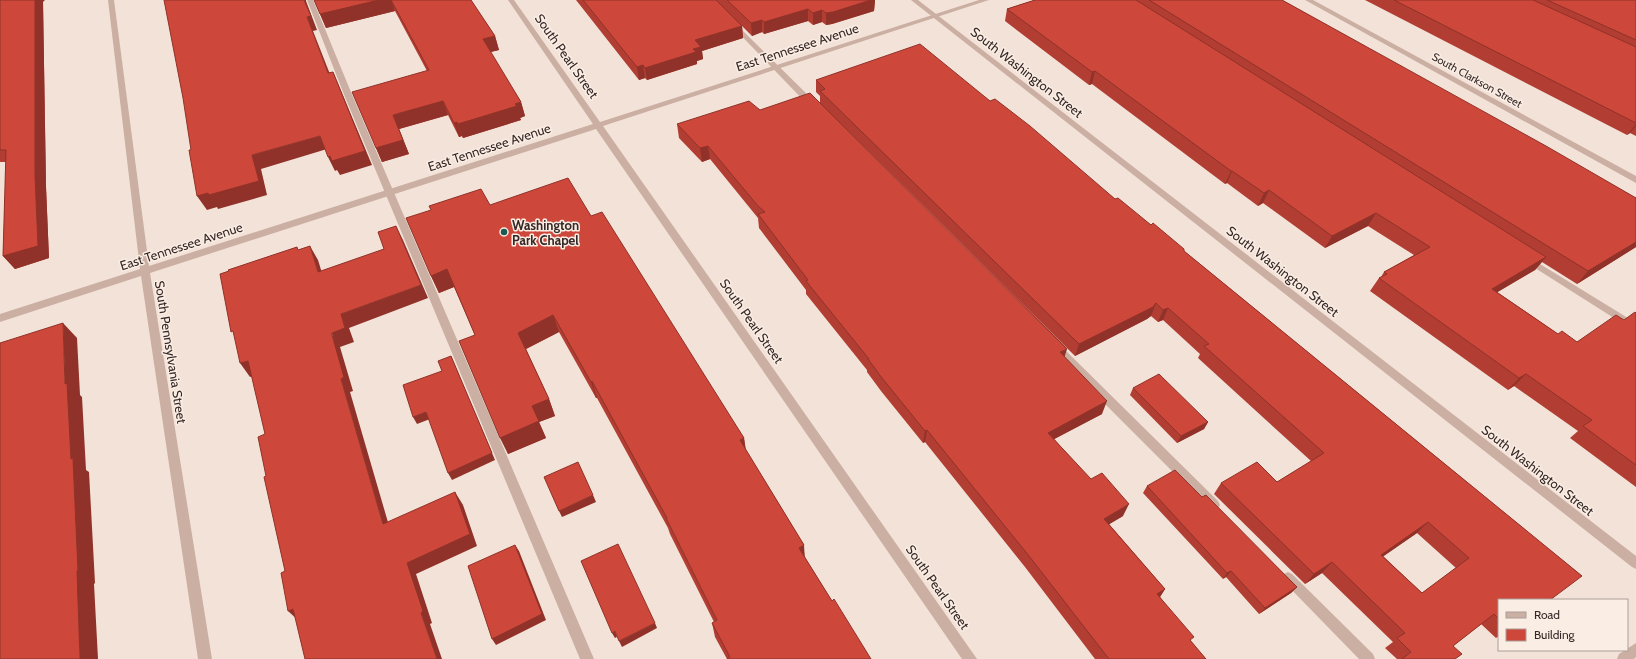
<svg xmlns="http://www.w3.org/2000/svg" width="1636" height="659" font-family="Cabin,sans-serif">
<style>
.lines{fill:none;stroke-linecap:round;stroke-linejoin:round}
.service{fill:#cbafa3;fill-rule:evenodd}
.minor{fill:#cbafa3;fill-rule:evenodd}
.tertiary{fill:#cbafa3;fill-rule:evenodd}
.wall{fill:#b13d33;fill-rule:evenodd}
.shaded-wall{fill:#903229}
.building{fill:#ce473b;stroke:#903229;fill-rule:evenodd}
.poi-dot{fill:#195a54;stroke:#faede4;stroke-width:1.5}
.labels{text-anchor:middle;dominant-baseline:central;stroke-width:3;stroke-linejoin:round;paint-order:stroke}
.far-street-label{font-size:11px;fill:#362826;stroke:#faede4}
.street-label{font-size:13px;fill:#362826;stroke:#faede4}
.poi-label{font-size:13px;font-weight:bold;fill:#362826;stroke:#faede4;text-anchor:start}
</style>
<rect width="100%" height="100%" fill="#f3e2d8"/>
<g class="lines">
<g class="service">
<polygon points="307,0 313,0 353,97 594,659 580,659 345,97"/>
<polygon points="733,22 735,23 815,102 815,106 809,106 731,25 731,23"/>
<polygon points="1527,256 1636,323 1636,332 1524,261 1522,259"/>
<polygon points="1055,343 1059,344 1218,501 1220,505 1218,509 1214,510 1210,509 1051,350 1050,347 1051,344"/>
<polygon points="1288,572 1292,574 1373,654 1375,659 1359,659 1284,582 1282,578 1284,574"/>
</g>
<g class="minor">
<polygon points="108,0 114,0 149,266 593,124 508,0 514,0 600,122 979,0 989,0 603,126 977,659 962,659 596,129 150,273 212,659 198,659 141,276 0,322 0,314 140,269"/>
<polygon points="1305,0 1313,0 1636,176 1636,183"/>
<polygon points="1636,643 1636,657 1634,659 1617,659 1619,654"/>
</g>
<polygon class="tertiary" points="911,0 918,0 1636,556 1636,569 1632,567"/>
</g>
<g class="wall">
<polygon points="0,0 43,2 46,187 49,258 15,269 3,256 6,162 0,162"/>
<polygon points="314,0 471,0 495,36 499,50 490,52 521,102 525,116 520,118 521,120 463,138 462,136 459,137 448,115 399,129 409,154 382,162 376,148 427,71 395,11 326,28"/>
<polygon points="576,0 716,0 742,26 743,38 702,51 703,59 697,61 697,64 647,80 645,78 639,80"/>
<polygon points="716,0 875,0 874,11 832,24 826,25 822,22 813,25 808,21 764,34 762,32 752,36"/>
<polygon points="1035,0 1282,0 1636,198 1636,247 1577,284 1542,262 1535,270 1497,292 1558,334 1577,342 1624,320 1636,313 1636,487 1570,438 1578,431 1514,386 1508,390 1370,291 1379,278 1381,277 1384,272 1414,255 1368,226 1325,248 1263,203 1258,206 1227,183 1225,184 1092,84 1089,85 1005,21 1007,9"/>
<polygon points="1365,0 1636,0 1636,136 1630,133 1627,135"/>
<path d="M816,80l174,21 125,98 36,26 33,26 398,325 -83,24v36l-3,2 -15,-14 -28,22 2,13h-58l-12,-11 8,-6 -71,-69 -17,11 -91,-90 7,-11 56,-1 34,-21 -113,-103 2,-4 -37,-34 -5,2 -7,-6 -4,3 -72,37 -255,-253v-7l-4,-4zM1417,533l39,35 -34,25 -39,-37z"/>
<polygon points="760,110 1064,357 1102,414 1054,439 1123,516 1109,524 1165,589 1160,597 1191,642 1206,659 1095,659 1025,567 925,442 923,443 881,391 867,372 867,370 806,294 806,290 759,228 758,218 710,159 702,162 679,138 677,124"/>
<polygon points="490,205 591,216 744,438 746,450 804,545 804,556 832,601 727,659 715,637 712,623 714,622 670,534 668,528 597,398 596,398 559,332 526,349 549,399 555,416 539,422 546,438 508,454 475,335 454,287 439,293 431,276"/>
<polygon points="1133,388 1208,422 1204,429 1177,443 1130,395"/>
<polygon points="1147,486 1202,497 1297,587 1291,593 1259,614 1226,577 1223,579 1143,493"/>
</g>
<g class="shaded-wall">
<polygon points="35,0 45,0 43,2 46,187 49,258 15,269 3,256 35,175"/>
<polygon points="304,0 306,0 306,1 317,30 313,31 335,87 328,73 307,17"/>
<polygon points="379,0 391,0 395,11 326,28 320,14"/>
<polygon points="871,0 875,0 874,11 832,24 826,25 826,13"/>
<polygon points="808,9 808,21 764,34 764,22"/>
<polygon points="822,10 822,22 813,25 813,13"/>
<polygon points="762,20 762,32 752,36 751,23"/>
<polygon points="742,26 743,38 702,51 703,59 697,61 697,64 647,80 645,68 695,40"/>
<polygon points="495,36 499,50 487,53 483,39"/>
<polygon points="643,65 645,78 639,80 637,67"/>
<polygon points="1095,71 1092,84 1089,85 1092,72"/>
<polygon points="333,72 339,86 372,165 340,175 337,170 335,171 328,157"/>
<polygon points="443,101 448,115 399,129 409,154 382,162 376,148 393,115"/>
<polygon points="521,102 525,116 520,118 521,120 463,138 458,124"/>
<polygon points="457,122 462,136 459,137 454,123"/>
<polygon points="1636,124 1636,126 1630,133 1627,135"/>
<polygon points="320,136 327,149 261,169 267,195 218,209 217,207 207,210 197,196 252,155"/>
<polygon points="708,146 710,159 702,162 700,148"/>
<polygon points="1231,171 1232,171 1227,183 1225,184"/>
<polygon points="1269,190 1263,203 1258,206 1264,193"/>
<polygon points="1376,213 1368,226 1325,248 1332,236"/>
<polygon points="396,226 403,240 428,298 349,328 354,342 340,347 353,391 350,392 392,536 383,524 341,379 332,333 341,314 421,285"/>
<polygon points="1636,242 1636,247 1577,284 1588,271"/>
<polygon points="310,246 318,260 326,286 318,272"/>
<polygon points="1546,257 1535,270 1481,302 1492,289"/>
<polygon points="447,269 454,287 439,293 431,276"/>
<polygon points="1156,303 1151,316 1147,319 1075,356 1079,344"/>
<polygon points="1168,308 1163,320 1158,322 1163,310"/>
<polygon points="553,315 559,332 524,350 518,333"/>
<polygon points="63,323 77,338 80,395 82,397 86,470 89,472 95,583 94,584 98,659 80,659 65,384"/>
<polygon points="1067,349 1063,362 1060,352"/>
<polygon points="451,356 495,460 452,480 448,473"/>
<polygon points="248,361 259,374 250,377 240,363"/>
<polygon points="1526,374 1514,386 1508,390 1519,378"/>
<polygon points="592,381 597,398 596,398 591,382"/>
<polygon points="549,399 555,416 539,422 546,438 508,454 500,438 532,406"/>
<polygon points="1107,401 1102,414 1043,445 1048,433"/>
<polygon points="426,412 430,419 417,424 413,417"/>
<polygon points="1208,422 1204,429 1177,443 1181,436"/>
<polygon points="927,430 925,442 923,443 925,431"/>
<polygon points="744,438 746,454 740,440"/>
<polygon points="455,492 463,505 477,546 416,574 432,623 430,624 442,659 437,659 421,613 407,563"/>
<polygon points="593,495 596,502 562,517 559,511"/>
<polygon points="1129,504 1123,516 1098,531 1104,519"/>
<polygon points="1428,522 1417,533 1371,565 1381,555"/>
<polygon points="515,545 519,551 546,620 496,645 492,639"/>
<polygon points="804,545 805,560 799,548"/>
<polygon points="1332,562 1322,573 1305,584 1314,574"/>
<polygon points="1231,571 1226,577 1223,579 1227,573"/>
<polygon points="1297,587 1291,593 1259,614 1265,608"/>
<polygon points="1165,589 1158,600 1157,594"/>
<polygon points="293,609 300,622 288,611"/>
<polygon points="655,623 657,628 622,647 619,641"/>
<polygon points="615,631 617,637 615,638 612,633"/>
</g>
<g class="building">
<polygon points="0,0 35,0 35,175 38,246 3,256 6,150 0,150"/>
<polygon points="164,0 304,0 311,16 307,17 328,73 333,72 365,151 332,161 330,156 328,157 320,136 252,155 259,181 209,195 208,193 197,196 189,150 191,150 183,98"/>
<polygon points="314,0 379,0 320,14"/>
<polygon points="391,0 471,0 495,36 483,39 521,102 515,104 517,106 458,124 457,122 454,123 443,101 393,115 403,140 376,148 352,92 429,70"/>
<polygon points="583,0 716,0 742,26 695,40 701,47 693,49 696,52 645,68 643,65 637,67"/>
<polygon points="727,0 871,0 833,12 826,13 822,10 813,13 808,9 764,22 762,20 751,23"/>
<polygon points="1035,0 1136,0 1546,257 1492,289 1558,334 1562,331 1577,342 1616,315 1624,320 1635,312 1636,313 1636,465 1583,426 1592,420 1526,374 1519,378 1379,278 1387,274 1384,272 1430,247 1376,213 1332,236 1269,190 1264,193 1232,171 1231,171 1095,71 1092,72 1007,9"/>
<polygon points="1149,0 1282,0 1546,146 1636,198 1636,242 1588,271"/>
<polygon points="1394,0 1533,0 1636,47 1636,123"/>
<polygon points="1547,0 1636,0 1636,40"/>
<path d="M920,44l70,57 5,-2 35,27 85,73 3,-1 33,27 2,-2 31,26v2l398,325 -32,24h-51v19l-5,-5 -41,32 9,8 -7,5h-53l9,-7 -14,-14 8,-5 -73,-71 -18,12 -93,-91 36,-21 20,20 47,-29 -120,-107 5,-2 -41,-36 -5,2 -7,-7 -3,4 -74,37 -259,-253 5,-2 -9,-9zM1428,522l41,36 -47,35 -41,-38z"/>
<polygon points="810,93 1067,349 1060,352 1107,401 1048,433 1091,479 1102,473 1129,504 1104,519 1165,589 1157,594 1194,637 1190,640 1206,659 1109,659 1029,556 927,430 925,431 882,378 868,359 869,359 806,281 808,280 758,214 765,212 758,206 708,146 700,148 677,124 749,101 760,110"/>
<polygon points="568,178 591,216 602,212 744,438 740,440 804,545 799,548 832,601 834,599 871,659 727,659 730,657 712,623 717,620 666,518 667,518 592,381 591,382 553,315 518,333 549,399 532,406 539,421 500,438 459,341 475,335 447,269 431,276 406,218 431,210 429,206 481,189 490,205"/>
<polygon points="396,226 421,285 341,314 345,328 332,333 332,335 344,377 341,379 383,524 455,492 470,534 407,563 423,611 421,613 437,659 305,659 293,609 288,611 281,573 285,571 264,477 266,476 258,437 265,434 248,361 240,363 233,331 231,332 220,274 229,271 228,270 297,247 298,250 310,246 318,272 384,249 378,232"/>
<polygon points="63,323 65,384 67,383 71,459 73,458 78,571 77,571 80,659 0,659 0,343"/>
<polygon points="451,356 492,453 448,473 426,412 413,417 403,385 442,371 438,361"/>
<polygon points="1159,374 1208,422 1181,436 1133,388"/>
<polygon points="578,462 593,495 559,511 544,477"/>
<polygon points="1175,470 1202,497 1206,495 1297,587 1265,608 1231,571 1227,573 1147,486"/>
<polygon points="618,544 655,623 619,641 615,631 612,633 581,561"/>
<polygon points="515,545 542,614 492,639 468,566"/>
</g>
<circle class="poi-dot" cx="504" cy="232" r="4"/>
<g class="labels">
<g class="far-street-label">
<text transform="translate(1477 80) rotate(29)">South Clarkson Street</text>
</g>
<g class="street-label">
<text transform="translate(797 47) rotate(-18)">East Tennessee Avenue</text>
<text transform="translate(567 56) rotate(55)">South Pearl Street</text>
<text transform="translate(1027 72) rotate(38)">South Washington Street</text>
<text transform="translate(489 147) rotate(-18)">East Tennessee Avenue</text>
<text transform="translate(181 246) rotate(-18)">East Tennessee Avenue</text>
<text transform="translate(1283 271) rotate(38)">South Washington Street</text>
<text transform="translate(752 321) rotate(55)">South Pearl Street</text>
<text transform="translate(171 352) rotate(81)">South Pennsylvania Street</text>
<text transform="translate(1538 470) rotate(38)">South Washington Street</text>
<text transform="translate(938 587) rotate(55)">South Pearl Street</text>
</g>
<g class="poi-label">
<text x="512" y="225">Washington<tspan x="512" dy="15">Park Chapel</tspan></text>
</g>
</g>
<rect x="1498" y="599" width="130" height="52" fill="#faede4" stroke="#ac9e98"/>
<rect x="1506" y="612" width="20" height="6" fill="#cbafa3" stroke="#ac9e98"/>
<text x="1534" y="619" font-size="12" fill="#362826">Road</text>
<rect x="1506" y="629" width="20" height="12" fill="#ce473b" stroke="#ac9e98"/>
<text x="1534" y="639" font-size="12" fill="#362826">Building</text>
</svg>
